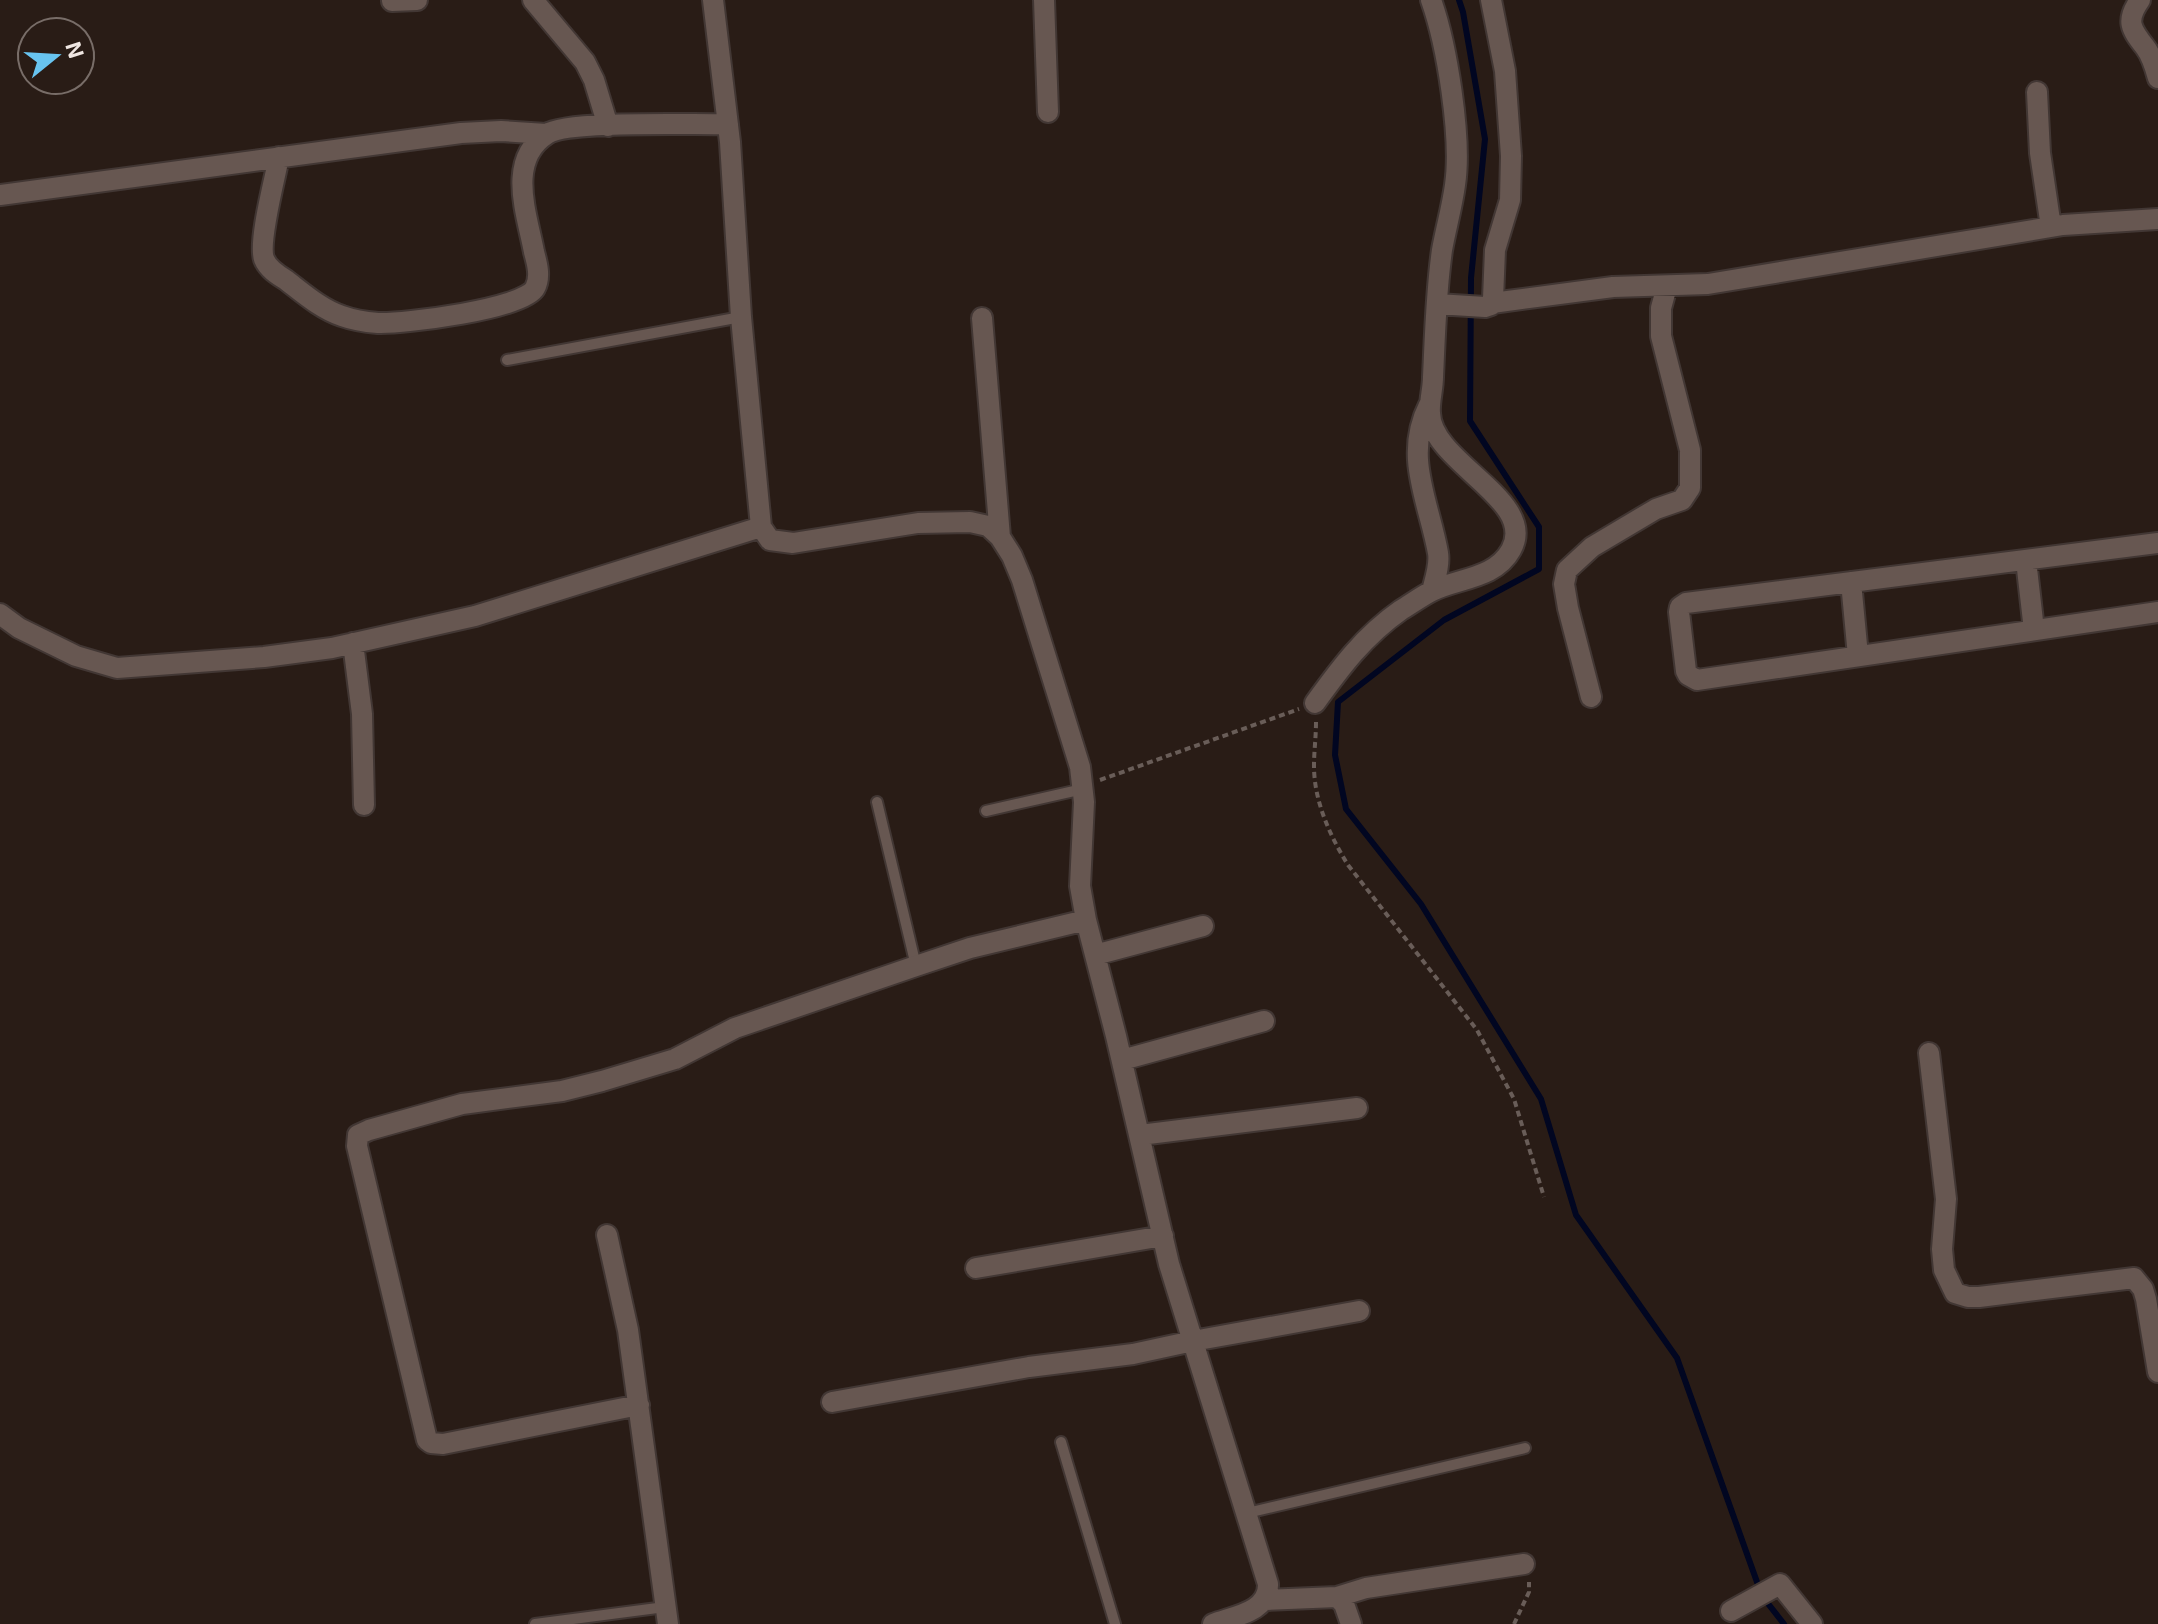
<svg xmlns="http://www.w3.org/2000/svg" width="2158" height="1624" font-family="'Exo 2',sans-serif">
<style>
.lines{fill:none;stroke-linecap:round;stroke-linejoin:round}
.stream{stroke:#010621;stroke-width:6}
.service-casing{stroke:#423734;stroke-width:14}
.minor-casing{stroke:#423734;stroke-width:24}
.path{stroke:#695d58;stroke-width:4;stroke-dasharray:6 4;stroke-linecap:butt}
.service{stroke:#675751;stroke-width:10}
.minor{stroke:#675751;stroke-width:20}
</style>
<rect width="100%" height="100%" fill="#291c16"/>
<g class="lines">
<path class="stream" d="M1459 0 1463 12 1485 139 1471 278 1470 421 1539 527V569L1444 620 1338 702 1335 755 1346 809 1421 904 1541 1099 1576 1215 1677 1358 1762 1596 1784 1624"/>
<defs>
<path id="service" d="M507 360 741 317
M877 802 916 966
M986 811 1083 789
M1061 1442 1115 1624
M1247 1513 1525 1448
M535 1624 665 1607"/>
<path id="minor" d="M533 0 585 62 594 80 608 126
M713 0 730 142 741 317 761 527 770 540 793 543 918 523 970 522 988 526 1000 537 1012 556 1022 580 1080 767 1084 802 1080 886 1086 920 1116 1036 1169 1264 1268 1584C1269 1612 1234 1616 1213 1624
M1044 0 1048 112
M2140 0C2125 21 2131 29 2145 47 2152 56 2155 67 2158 78
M392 1 417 0
M2037 92 2040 153 2051 227
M279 157C275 178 258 242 264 259 268 269 278 275 286 280 303 293 321 309 342 316 353 320 366 322 378 323 403 324 525 309 535 288 541 277 537 263 534 252 527 214 506 160 547 134 568 120 696 125 728 124
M0 195 461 133 501 131 546 134
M1492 303 1613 287 1708 284 2063 225 2158 219
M1437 304 1485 307 1491 305 1493 299 1495 250 1510 200 1511 156 1505 71 1491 0
M982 318 1000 537
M1429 405C1403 456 1429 502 1438 553 1440 565 1435 579 1432 591
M2158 543 1686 603 1680 607 1679 612 1686 671 1688 675 1697 680 2158 612
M2026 560 2034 630
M1851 582 1858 656
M0 614 19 628 76 656 117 668 264 657 332 648 475 616 761 527
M353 643 362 714 364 805
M1591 697 1568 608 1564 584 1567 570 1592 547 1656 509 1682 500 1690 488V450L1661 336V308L1667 286
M1315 703C1341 667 1364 636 1401 610 1411 604 1422 596 1432 591 1458 578 1495 579 1511 550 1539 500 1431 463 1430 413 1429 402 1433 389 1433 377 1435 335 1436 292 1442 250 1446 228 1452 207 1455 185 1462 138 1447 45 1431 0
M1095 955 1203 926
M1929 1053 1946 1199 1942 1249 1944 1270 1955 1293 1968 1297H1979L2134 1278 2143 1289 2146 1299 2158 1372
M1122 1060 1264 1021
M1140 1135 1357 1108
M607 1235 628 1330 668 1624
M976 1268 1163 1236
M832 1402 1029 1367 1133 1354 1193 1341 1359 1311
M639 1405 443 1444 431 1443 427 1440 357 1146 358 1135 369 1130 462 1104 562 1091 602 1081 675 1059 735 1028 916 966 970 948 1086 920
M1337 1597 1366 1588 1524 1564
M1266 1600 1337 1597 1344 1604 1351 1624
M1731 1611 1780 1584 1812 1624"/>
</defs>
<use href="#service" class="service-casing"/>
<use href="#minor" class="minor-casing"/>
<path class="path" d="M1316 722C1316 737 1314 751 1314 766 1314 801 1330 836 1348 865L1477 1030 1514 1099 1544 1197
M1100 780 1299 709
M1514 1624 1529 1592V1582"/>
<use href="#service" class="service"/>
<use href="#minor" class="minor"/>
</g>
<g transform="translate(56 56) rotate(72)"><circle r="38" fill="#291c16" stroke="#786d68" stroke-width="2"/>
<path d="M0-6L14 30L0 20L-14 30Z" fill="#68c4f0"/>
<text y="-12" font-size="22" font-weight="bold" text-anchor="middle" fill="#efe6e2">N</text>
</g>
</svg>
